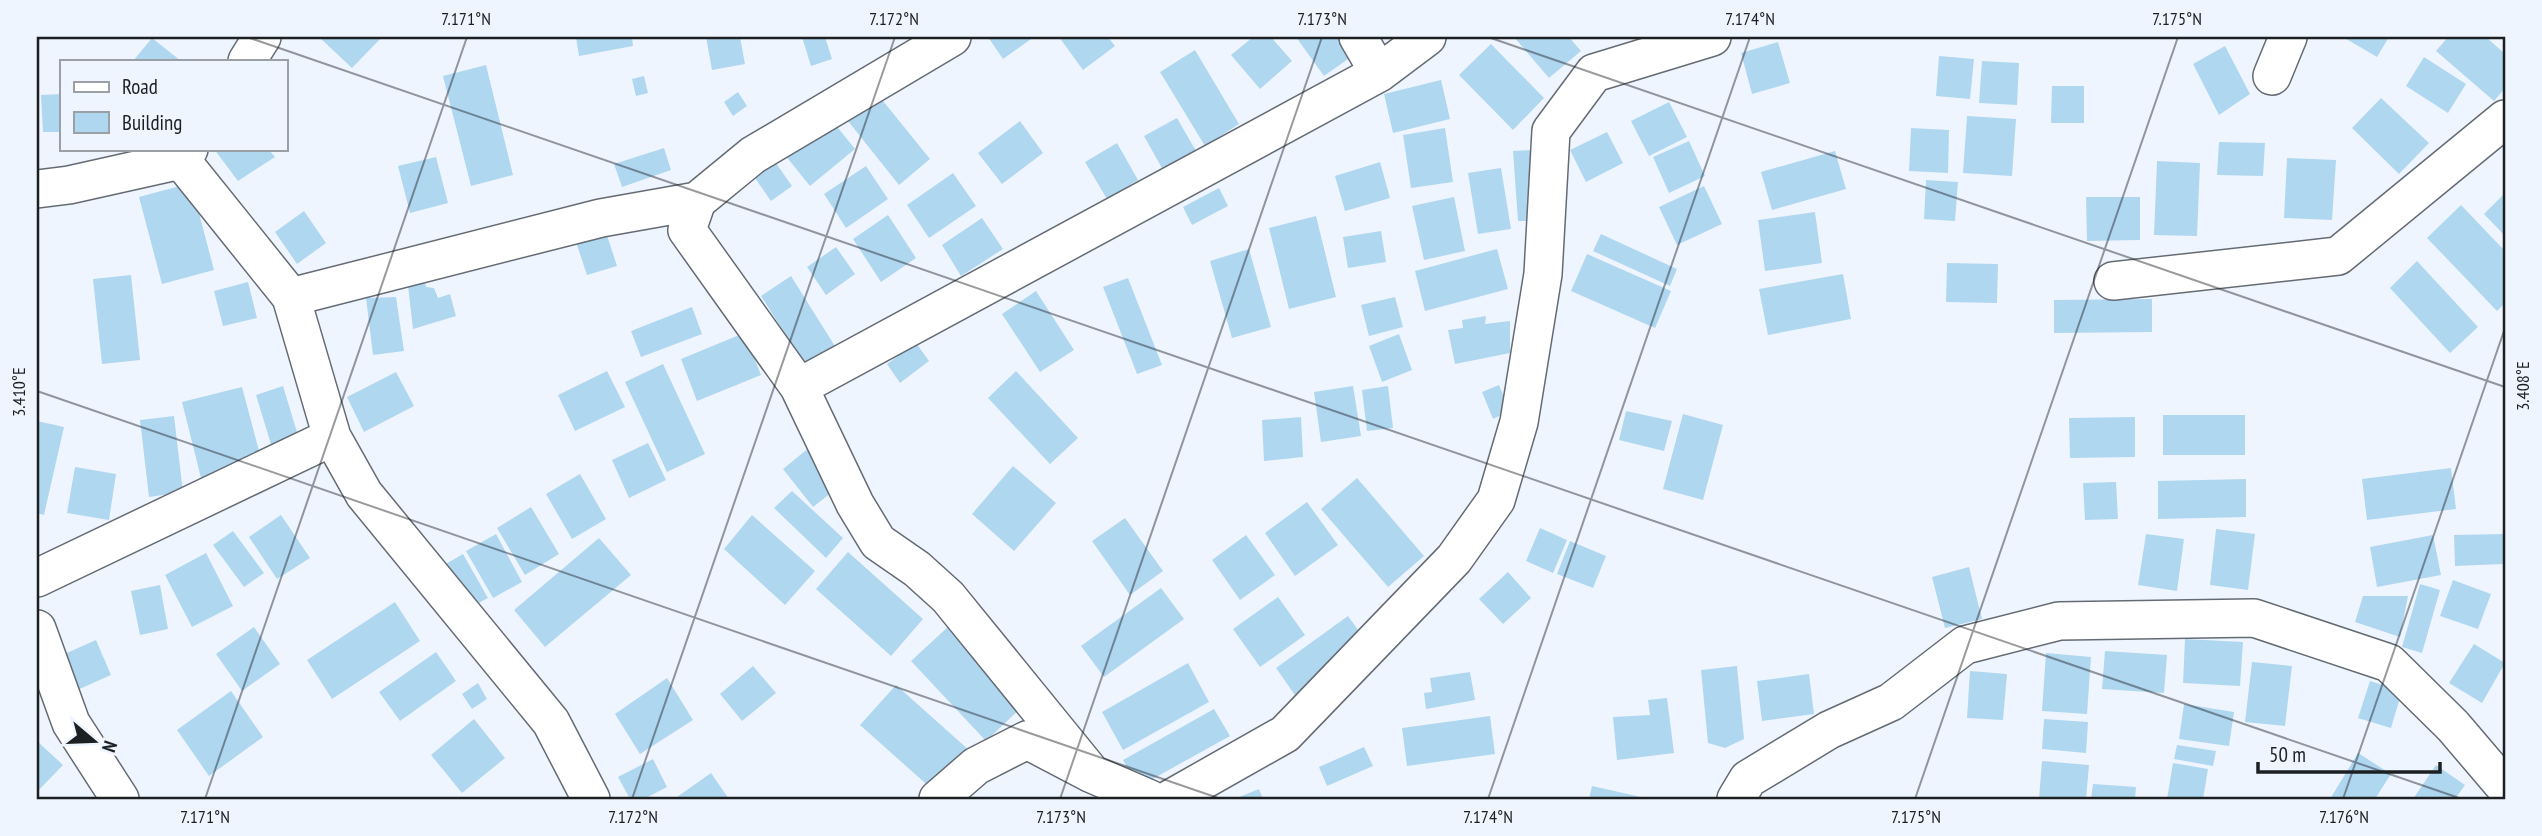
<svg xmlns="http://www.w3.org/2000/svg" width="2542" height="836" font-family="'PT Sans Narrow',sans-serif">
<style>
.building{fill:#b0d7f0}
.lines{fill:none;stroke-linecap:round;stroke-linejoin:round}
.minor-casing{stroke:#656b73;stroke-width:40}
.minor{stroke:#fff;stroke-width:37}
.ticks{fill:none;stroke:#1d2023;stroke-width:2;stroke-opacity:0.45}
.neatline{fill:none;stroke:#1d2023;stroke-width:2.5}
.ticks-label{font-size:18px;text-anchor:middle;fill:#1d2023}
</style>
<rect width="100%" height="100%" fill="#eff5ff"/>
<path class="building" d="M319 37H382L352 68Z
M576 37H632L633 46 579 56Z
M706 37H740L745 64 712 70Z
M802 37H825L832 59 811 66Z
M988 37H1034L1003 59Z
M1059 37H1108L1115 46 1083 70Z
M1253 37H1271L1292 61 1260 89 1231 55Z
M1296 37H1344L1355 54 1324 76Z
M1514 37H1569L1581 51 1549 78Z
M2343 37H2389L2377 57Z
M2448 37H2486L2505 54V88L2494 101 2436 51Z
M152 38 181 61H133Z
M1778 42 1790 83 1752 94 1741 53Z
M1491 44 1544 98 1513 130 1459 75Z
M2225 46 2250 94 2219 115 2193 64Z
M1195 50 1239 124 1205 146 1160 72Z
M1939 56 1974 59 1970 99 1936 96Z
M2424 57 2466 84 2448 113 2406 86Z
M1982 61 2019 63 2017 105 1979 103Z
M486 65 513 175 471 186 443 76Z
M644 76 648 93 636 96 632 79Z
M1441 80 1450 119 1393 133 1384 94Z
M2052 86H2084V123H2051Z
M875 91 930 159 899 185 844 116Z
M738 92 747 106 733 116 724 102Z
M61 94V132H43L41 95Z
M2381 98 2429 143 2399 174 2352 128Z
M1669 102 1687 137 1649 156 1631 121Z
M1967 116 2016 119 2012 176 1963 173Z
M830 118 855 149 810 186 785 155Z
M1177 118 1196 151 1163 170 1144 136Z
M1020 121 1043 153 1002 184 978 153Z
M1445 128 1453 182 1411 188 1403 135Z
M1911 128 1949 130 1948 173 1909 171Z
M1607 132 1623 163 1586 182 1570 150Z
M1689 141 1705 176 1669 193 1653 157Z
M2219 142 2265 143 2263 176 2217 175Z
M1117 143 1138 180 1107 199 1085 162Z
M664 148 671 170 622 187 614 164Z
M214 149H268L275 157 238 181Z
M1533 150 1535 221H1518L1513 151Z
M1835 151 1846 189 1772 210 1761 172Z
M771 156 792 186 771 201 750 171Z
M436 157 448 203 410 213 398 166Z
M2287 158 2336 160 2332 220 2284 218Z
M2157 161 2200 163 2197 236 2154 235Z
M1380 162 1390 198 1345 211 1335 176Z
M866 166 888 199 846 228 824 194Z
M1501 168 1511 229 1478 234 1468 173Z
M953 173 976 206 929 238 907 205Z
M1926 180 1958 182 1955 221 1924 219Z
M191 183 214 270 162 284 139 197Z
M1704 186 1722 224 1677 245 1659 207Z
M1219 188 1228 206 1192 225 1183 207Z
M2505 193V236L2484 214Z
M1454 197 1465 251 1424 260 1412 206Z
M2086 197H2140V240L2087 241Z
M2461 205 2505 251V303L2497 311 2427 238Z
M304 211 326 243 297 264 275 232Z
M1815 212 1822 263 1765 271 1758 220Z
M888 215 916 258 881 282 853 239Z
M1316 216 1336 297 1289 309 1269 228Z
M982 218 1003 249 961 276 942 245Z
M604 226 617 266 587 275 574 236Z
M1381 231 1386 262 1348 268 1343 237Z
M1601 234 1677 269 1670 286 1593 251Z
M836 247 855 274 826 295 807 267Z
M1249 249 1271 327 1232 338 1210 261Z
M1497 249 1508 289 1425 311 1415 271Z
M1587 254 1671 291 1655 328 1571 291Z
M2417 261 2478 327 2450 353 2390 288Z
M1947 263 1998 264 1997 303 1946 302Z
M423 273 426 287 434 288 438 298 450 294 456 316 413 329 407 277Z
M1843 274 1851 319 1768 335 1759 289Z
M131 275 140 360 102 364 93 279Z
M791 276 838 351 808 370 761 296Z
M1128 278 1162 365 1137 374 1103 287Z
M248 282 257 318 223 326 214 291Z
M1036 291 1074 350 1040 372 1002 314Z
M396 297 404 351 373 355 366 298Z
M1395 297 1403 327 1369 336 1361 305Z
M2152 299V332L2054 333V300Z
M692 307 702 334 641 357 631 331Z
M1486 316 1485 324 1510 321V353L1455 364 1448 330 1463 328 1462 320Z
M744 333 761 375 697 401 681 359Z
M1399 334 1412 370 1382 382 1369 346Z
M916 343 929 361 900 383 887 364Z
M663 364 705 454 667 472 625 382Z
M607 371 625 407 575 431 558 395Z
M1016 371 1078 438 1050 464 988 398Z
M396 372 414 406 364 432 347 397Z
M1499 385 1510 411 1493 419 1482 392Z
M283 386 300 442 273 451 256 395Z
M1353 386 1361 436 1321 442 1314 392Z
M1388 386 1393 428 1367 431 1362 390Z
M242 387 262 462 201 478 182 402Z
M1626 411 1672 421 1664 451 1619 440Z
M1683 414 1723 425 1703 500 1663 489Z
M2163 415H2245V455H2163Z
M174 416 183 492 149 497 140 420Z
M1301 417 1303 457 1264 461 1262 420Z
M2135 417V457L2070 458 2069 418Z
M37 421 64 427 44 515 37 513Z
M648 443 666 480 629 498 612 460Z
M810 447 840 486 813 507 783 469Z
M1013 466 1056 503 1014 551 972 514Z
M75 467 116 474 109 520 67 513Z
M2451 468 2456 509 2367 520 2362 479Z
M580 474 606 519 572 539 546 494Z
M1357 478 1424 556 1388 587 1321 509Z
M2246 479V517L2158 519V481Z
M2116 482 2118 519 2085 520 2083 483Z
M792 491 843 538 826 558 774 508Z
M1307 502 1338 545 1295 576 1265 533Z
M531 507 559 554 525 575 497 528Z
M281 515 310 558 277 579 249 537Z
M752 515 815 571 785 605 724 549Z
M1125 518 1163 571 1130 595 1092 541Z
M1540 528 1567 540 1553 573 1526 561Z
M2216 529 2255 534 2248 590 2210 585Z
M233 531 264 573 244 587 213 545Z
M496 534 522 582 493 598 466 551Z
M2146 534 2184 539 2177 591 2138 585Z
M2504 534V564L2455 566 2454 535Z
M1246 535 1275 575 1240 600 1212 560Z
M2433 535 2441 575 2377 587 2370 547Z
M599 538 631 575 545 647 514 610Z
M1570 541 1606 556 1593 588 1557 574Z
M848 552 923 619 891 656 816 589Z
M206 553 233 606 192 627 165 575Z
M463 554 488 598 469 608 444 565Z
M1969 567 1982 619 1945 628 1932 577Z
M1508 572 1531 598 1503 624 1479 599Z
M2453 580 2491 594 2478 629 2440 616Z
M2420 584 2440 590 2422 653 2402 647Z
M160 585 168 629 140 635 131 591Z
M1161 588 1184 619 1104 677 1081 646Z
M2363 596H2408L2400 637 2355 622Z
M1278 597 1305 635 1260 667 1233 629Z
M395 602 420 641 332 699 307 660Z
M1348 616 1369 645 1297 698 1276 668Z
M949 626 1023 706 986 741 911 661Z
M254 627 280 664 242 691 216 654Z
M2185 639 2243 642 2240 686 2183 683Z
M96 640 111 675 75 691 60 656Z
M2474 644 2505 663 2482 703 2449 683Z
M2105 651 2167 655 2164 693 2102 689Z
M436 652 456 681 400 721 379 692Z
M2046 653 2091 657 2087 714 2042 711Z
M2252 662 2292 666 2285 726 2245 722Z
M1188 663 1209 702 1123 750 1102 712Z
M753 666 776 693 742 721 720 694Z
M1737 666 1744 739 1725 748 1708 743 1701 670Z
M1970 671 2007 674 2003 720 1967 718Z
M1470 672 1475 700 1426 709 1424 693 1432 692 1430 678Z
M1809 674 1814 714 1762 721 1757 681Z
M667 678 693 720 640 754 615 714Z
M2370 681 2402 691 2391 728 2358 718Z
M478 683 487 699 472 709 462 694Z
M896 685 970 751 934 791 860 725Z
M231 691 263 737 209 776 177 730Z
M1667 698 1674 753 1617 760 1613 717 1650 715 1648 700Z
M2184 704 2234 712 2229 746 2179 739Z
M1214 709 1230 736 1138 787 1123 760Z
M1490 716 1495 754 1407 766 1402 728Z
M474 719 505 758 462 793 431 755Z
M2044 719 2088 722 2086 753 2042 749Z
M37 741 63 765 37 792Z
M2177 745 2216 751 2213 766 2174 759Z
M1364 747 1373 766 1327 786 1319 767Z
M2358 753 2391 774 2375 799H2330Z
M653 759 667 787 644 799H630L618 777Z
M2042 761 2089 765 2086 799H2039Z
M2173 763 2208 769 2203 799H2167Z
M2436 765 2465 785 2455 799H2413Z
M711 773 729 799H678L677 797Z
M2093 784 2136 787 2135 799H2091Z
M1592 786 1641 797V799H1589Z
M1259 789 1263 799H1234Z"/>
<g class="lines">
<defs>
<path id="minor" d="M1358 37 1379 73
M247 61 262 37
M2272 76 2288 37
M181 160 291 297 332 437 364 494 551 722 591 799
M37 189 69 185 181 160 189 149
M697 201 687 230 799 387 855 504 878 542 917 569 948 597 1092 774
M2113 281 2338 256 2505 119
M291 297 601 218 697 201 753 155 952 37
M799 387 1379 73 1427 37
M37 578 332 437
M37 629 71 723 120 799
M938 799 976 766 1027 740 1092 774 1150 799
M1170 799 1285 734 1454 559 1496 500 1519 422 1543 274 1551 131 1594 73 1712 37
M1736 799 1748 779 1829 730 1891 702 1965 645 2059 621 2254 618 2389 663 2453 726 2505 787"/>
</defs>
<use href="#minor" class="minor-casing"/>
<use href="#minor" class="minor"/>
</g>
<path class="ticks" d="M247 37 2462 799M1488 37 2505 387M37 44 39 37M37 391 1221 799M205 799 467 37M632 799 895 37M1060 799 1322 37M1488 799 1750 37M1915 799 2178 37M2343 799 2505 328"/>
<rect width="2542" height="836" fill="none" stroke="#eff5ff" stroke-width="77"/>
<rect x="60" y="60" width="228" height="91" fill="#eff5ff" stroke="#9ba0a7" stroke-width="2"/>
<rect x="74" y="82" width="35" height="10" fill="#ffffff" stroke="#9ba0a7" stroke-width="2"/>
<text x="122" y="94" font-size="21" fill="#1d2023">Road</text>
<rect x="74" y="112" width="35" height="21" fill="#b0d7f0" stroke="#9ba0a7" stroke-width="2"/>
<text x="122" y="130" font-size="21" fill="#1d2023">Building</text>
<g transform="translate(94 741) rotate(109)" stroke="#eff5ff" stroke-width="5" paint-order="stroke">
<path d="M0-5L12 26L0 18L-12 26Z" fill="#1d2023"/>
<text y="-10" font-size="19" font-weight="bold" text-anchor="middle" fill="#1d2023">N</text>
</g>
<path d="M2258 762v10h182v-10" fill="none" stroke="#1d2023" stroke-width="3.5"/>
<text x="2269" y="762" font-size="21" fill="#1d2023" stroke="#eff5ff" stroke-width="5" paint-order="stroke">50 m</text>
<rect x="38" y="38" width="2466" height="760" class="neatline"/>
<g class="ticks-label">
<text x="466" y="25">7.171°N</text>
<text x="894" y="25">7.172°N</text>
<text x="1322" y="25">7.173°N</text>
<text x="1750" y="25">7.174°N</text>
<text x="2177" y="25">7.175°N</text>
<text transform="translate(2523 386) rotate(-90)" y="6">3.408°E</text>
<text transform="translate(19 392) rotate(-90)" y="6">3.410°E</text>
<text x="205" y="823">7.171°N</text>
<text x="633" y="823">7.172°N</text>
<text x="1061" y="823">7.173°N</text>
<text x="1488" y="823">7.174°N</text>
<text x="1916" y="823">7.175°N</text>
<text x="2344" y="823">7.176°N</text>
</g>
</svg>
